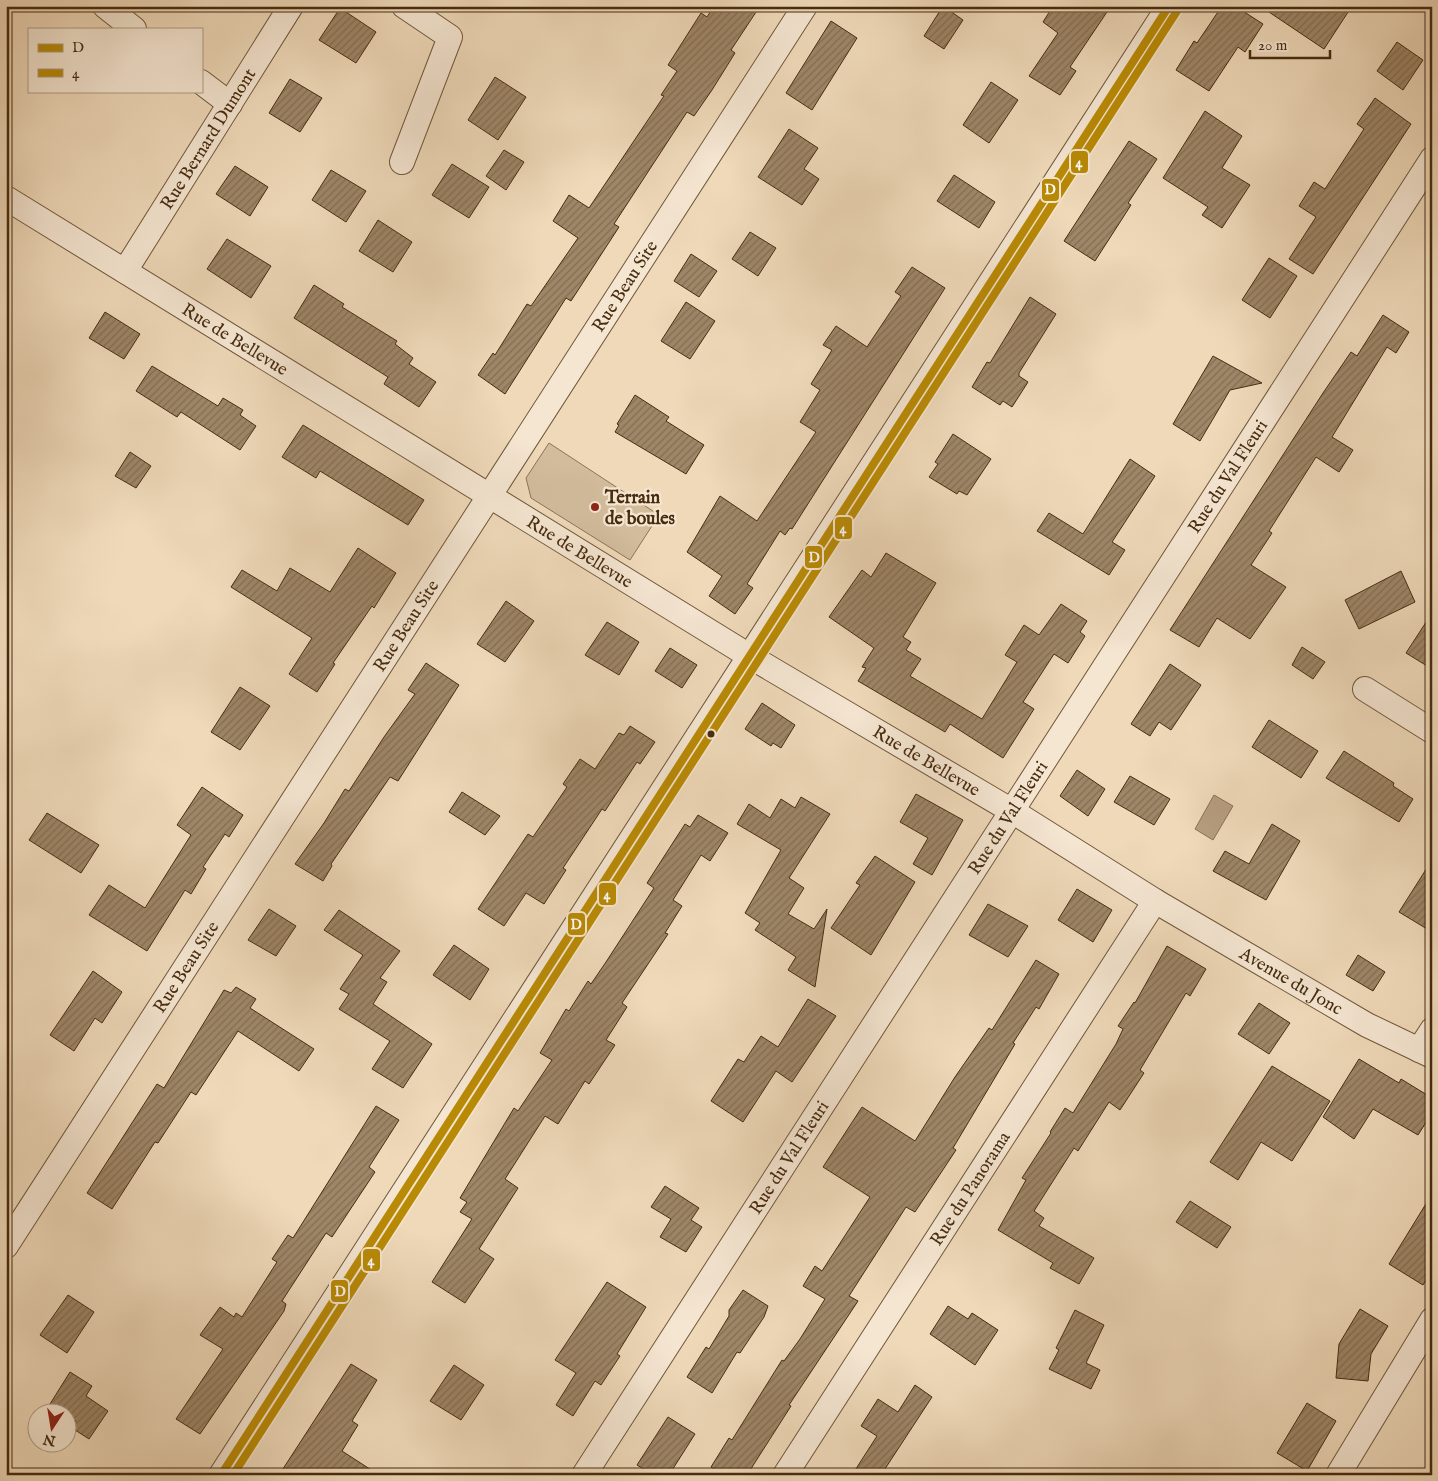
<svg xmlns="http://www.w3.org/2000/svg" width="1438" height="1481" font-family="'IM FELL English',serif">
<style>
.pitch{fill:#d2bc9c;stroke:#8c7456}
.water{fill:#b69e80;stroke:#8a7053}
.building{fill:url(#building-hatch);stroke:#472c10}
.lines{fill:none;stroke-linecap:round;stroke-linejoin:round}
.minor-casing{stroke:#71573a;stroke-width:26}
.minor{stroke:#f5e6d2;stroke-width:24}
.bus-1-casing{stroke:#f5e6d2;stroke-width:11}
.bus-2-casing{stroke:#f5e6d2;stroke-width:11}
.bus-1{stroke:#b98a05;stroke-width:8}
.bus-2{stroke:#b98a05;stroke-width:8}
.poi-dot{fill:#8f2418;stroke:#f5e6d2;stroke-width:2}
.bus-dot{fill:#472c10;stroke:#f5e6d2;stroke-width:2}
.labels{text-anchor:middle;stroke-width:4.5;stroke-linejoin:round;paint-order:stroke}
.street-label{font-size:18px;fill:#472c10;stroke:#f5e6d2}
.poi-label{font-size:18px;font-weight:bold;fill:#472c10;stroke:#f5e6d2;text-anchor:start}
.line-badge{stroke:#f5e6d2;stroke-width:2}
.badge-label{font-size:14px;text-anchor:middle;font-weight:bold;fill:#fff}
</style>
<defs>
<pattern id="building-hatch" width="6" height="6" patternUnits="userSpaceOnUse" patternTransform="scale(1.25)"><rect width="6" height="6" fill="#9e8668"/><path d="M-1 1l2-2M0 6l6-6M5 7l2-2" fill="none" stroke="#836e54"/></pattern>
</defs>
<rect width="100%" height="100%" fill="#efd9b9"/>
<filter id="stains"><feTurbulence type="fractalNoise" baseFrequency=".004" numOctaves="4"/><feColorMatrix values="0 0 0 0 .2 0 0 0 0 .09 0 0 0 0 .02 0 0 0 .5 -.17"/></filter>
<radialGradient id="worn" r=".72"><stop offset=".6" stop-color="#630" stop-opacity="0"/><stop offset="1" stop-color="#630" stop-opacity=".3"/></radialGradient>
<path class="pitch" d="M549 443 659 515 630 560 531 498 526 478Z"/>
<path class="water" d="M1214 795 1233 806 1213 840 1195 829Z"/>
<path class="building" d="M714 6H760L731 50 735 53 712 90 694 116 687 112 614 224 619 227 571 301 566 298 505 394 478 375 493 353 495 355 527 304 531 306 578 238 553 221 569 195 589 208 664 96 661 95 677 71 668 65 701 13 707 17Z
M943 6 963 20 944 49 924 36Z
M1053 6H1111L1070 67 1076 71 1060 95 1029 76 1058 33 1043 22Z
M1222 6H1235L1263 24 1245 52 1238 47 1209 91 1176 70 1194 41 1197 43Z
M1260 6H1352L1324 49Z
M340 8 376 32 356 63 319 40Z
M831 21 857 38 812 110 786 93Z
M1397 42 1423 60 1403 90 1377 71Z
M495 77 526 97 498 140 468 120Z
M290 79 322 98 300 132 269 113Z
M991 82 1018 100 989 143 963 125Z
M1375 98 1411 124 1313 274 1289 259 1316 217 1299 206 1314 182 1325 189 1364 129 1357 124Z
M1205 111 1242 136 1222 168 1250 185 1222 228 1202 215 1208 207 1163 178Z
M789 129 818 148 804 169 819 179 802 205 758 177Z
M1129 141 1157 159 1128 203 1131 205 1095 261 1064 241Z
M504 150 524 162 506 190 486 176Z
M452 164 489 187 469 218 432 195Z
M235 166 268 187 250 216 216 194Z
M331 170 366 191 346 222 312 200Z
M954 175 995 202 979 228 937 201Z
M378 220 412 242 393 272 359 251Z
M750 232 776 248 758 276 732 259Z
M227 239 271 266 251 298 207 269Z
M691 254 717 271 699 297 674 281Z
M1269 258 1297 276 1270 318 1242 300Z
M912 267 945 288 792 529 790 528 785 535 780 531 747 584 753 588 735 614 709 596 722 576 687 552 720 496 757 521 816 432 800 422 820 390 811 384 832 350 823 345 836 326 867 347 901 296 895 292Z
M314 285 344 304 342 307 397 341 395 344 413 358 409 364 436 382 419 407 384 384 388 377 294 318Z
M1030 297 1056 314 1019 373V376L1028 382 1012 407 1003 401 1000 405 972 387 987 362 990 363Z
M686 302 715 321 690 359 661 341Z
M105 312 140 334 124 359 89 338Z
M1383 315 1409 332 1396 353 1387 347 1332 437 1353 450 1339 472 1316 457 1269 531 1272 533 1251 565 1286 587 1250 639 1217 618 1199 647 1170 630 1323 393 1351 352 1357 356Z
M1213 356 1262 383 1230 390 1200 441 1173 424Z
M152 366 218 406 223 398 243 410 240 415 256 426 240 450 181 412 177 417 136 391Z
M635 395 669 417 666 421 704 445 686 474 615 432 619 425 617 424Z
M303 425 424 500 408 525 320 471 316 478 282 457Z
M953 434 991 459 967 495 959 491 957 494 929 477 938 464 935 462Z
M130 452 151 466 136 488 115 476Z
M1130 459 1155 476 1112 542 1125 550 1109 575 1037 531 1049 513 1083 534Z
M358 548 396 573 374 608 372 606 333 663 335 664 317 692 289 674 312 638 231 587 242 570 277 591 290 568 330 592Z
M886 553 936 583 903 637 911 642 906 650 921 659 910 676 982 719 1017 662 1005 655 1024 625 1039 635 1061 604 1087 621 1080 632 1085 636 1068 663 1054 654 1023 702 1034 709 1003 758 950 724 945 732 858 681 866 668 862 667 874 648 829 617 862 570 871 577Z
M1401 571 1415 602 1359 629 1345 600Z
M506 601 534 621 505 662 477 644Z
M1432 613V669L1406 653Z
M607 622 639 642 619 675 585 655Z
M1302 647 1325 662 1313 679 1292 665Z
M670 648 697 665 682 688 655 671Z
M426 663 459 685 398 781 390 777 331 864 332 866 323 881 295 864 324 823 345 789 349 791 384 737 415 694 408 690Z
M1170 664 1201 685 1171 730 1159 722 1150 736 1131 724Z
M240 687 270 706 240 750 211 732Z
M762 703 795 725 781 748 773 743 771 746 745 729Z
M1269 720 1318 751 1301 778 1252 747Z
M630 726 655 742 640 764 637 762 605 811 602 809 563 868 566 870 544 904 526 893 504 926 478 909 528 834 533 837 567 787 563 784 580 759 595 769 619 733 624 735Z
M1344 751 1394 783 1393 786 1413 799 1399 822 1326 778Z
M1077 770 1105 789 1088 816 1060 796Z
M1130 776 1170 799 1154 825 1114 802Z
M202 787 243 815 229 837 225 834 203 867 206 869 191 894 185 890 147 951 89 915 109 885 145 908 191 835 177 825Z
M462 792 500 816 485 835 449 812Z
M916 794 963 820 932 875 913 864 928 838 900 822Z
M801 797 830 814 789 878 804 888 788 914 814 929 827 909 815 987 788 970 796 957 755 930 760 923 745 913 781 850 737 824 749 804 770 818 781 799 795 808Z
M47 813 99 845 81 873 29 840Z
M698 815 728 833 710 861 701 855 673 900 682 906 665 933 668 934 622 1003 627 1007 606 1040 615 1045 589 1084 585 1081 558 1124 545 1116 505 1179 518 1188 479 1249 494 1259 465 1303 432 1282 472 1219 460 1212 467 1202 460 1198 514 1108 518 1111 552 1060 540 1053 566 1009 569 1011 588 981 591 984 606 962 654 888 647 883 685 824 690 827Z
M1272 824 1300 841 1266 900 1213 871 1225 851 1249 864Z
M875 856 915 882 871 955 831 928 860 885 856 883Z
M1432 860V932L1399 912Z
M1077 889 1112 910 1093 942 1058 920Z
M988 904 1028 926 1008 957 969 935Z
M269 909 296 926 276 956 248 940Z
M339 910 400 951 380 978 387 982 373 1004 432 1044 403 1088 372 1069 390 1041 339 1009 349 994 340 989 363 955 324 930Z
M454 945 489 969 470 1000 433 975Z
M1167 946 1206 969 1190 996 1186 993 1140 1070 1144 1073 1120 1110 1109 1102 1078 1151 1074 1148 1034 1211 1044 1218 1039 1226 1094 1258 1079 1284 1050 1268 1053 1263 998 1230 1026 1180 1022 1178 1051 1133 1050 1132 1065 1108 1073 1113 1116 1044 1123 1029 1118 1026 1134 1002 1135 1003Z
M1358 955 1385 972 1373 991 1346 975Z
M1036 960 1059 974 1039 1009 1036 1007 1013 1043 1015 1044 953 1148 956 1150 915 1212 906 1207 849 1296 858 1301 789 1405 791 1406 747 1475H722L711 1467 729 1438 732 1440 782 1360 784 1361 800 1339 825 1299 803 1286 815 1266 822 1271 870 1197 823 1167 862 1107 915 1141 955 1077 989 1028 992 1030Z
M93 971 122 992 102 1023 95 1018 74 1051 50 1035Z
M236 987 256 999 250 1008 314 1049 299 1071 238 1031 196 1095 191 1092 158 1143 155 1142 112 1209 87 1193 157 1084 164 1088 224 990 231 993Z
M808 999 836 1016 792 1082 776 1071 743 1122 711 1101 738 1059 744 1062 761 1036 778 1047Z
M1259 1003 1290 1023 1269 1054 1238 1034Z
M1359 1059 1399 1083 1401 1079 1432 1098V1113L1418 1135 1373 1109 1354 1139 1323 1117Z
M1272 1066 1330 1101 1292 1161 1261 1142 1238 1180 1210 1162Z
M376 1106 399 1120 369 1167 375 1172 332 1237 326 1233 282 1301 286 1304 284 1311 200 1434 176 1419 223 1349 200 1335 220 1307 234 1317 236 1313 242 1317 277 1262 272 1259 288 1235 293 1238Z
M665 1186 699 1208 691 1220 702 1227 686 1252 660 1237 671 1219 651 1207Z
M1432 1194V1271L1423 1285 1389 1264Z
M1190 1201 1231 1227 1217 1248 1176 1222Z
M607 1282 646 1307 617 1354 620 1356 601 1385 595 1381 573 1416 556 1405 576 1373 555 1360Z
M743 1290 768 1306 764 1317 740 1353 737 1352 712 1393 687 1377 706 1347 709 1349 729 1316V1310Z
M68 1295 94 1312 67 1353 40 1335Z
M948 1306 968 1319 972 1313 998 1330 975 1365 930 1334Z
M1360 1309 1388 1326 1371 1354 1368 1381 1336 1378 1339 1344Z
M1075 1310 1104 1325 1086 1363 1100 1370 1091 1389 1049 1369 1059 1350 1056 1348Z
M351 1364 377 1380 352 1421 358 1425 342 1451 379 1475H279Z
M454 1365 484 1385 461 1420 430 1401Z
M70 1372 92 1386 86 1396 108 1411 89 1439 72 1428 76 1421 68 1416V1414L50 1404Z
M915 1385 932 1397 881 1475H852L877 1436 861 1426 878 1399 898 1412Z
M1307 1403 1336 1421 1307 1471 1277 1453Z
M668 1417 695 1434 669 1475H653L637 1465Z"/>
<g class="lines">
<defs>
<g id="minor">
<path d="M105 6 134 29"/>
<path d="M201 82 230 104"/>
<path d="M402 162 450 37 404 6"/>
<path id="s1" d="M6 198 751 657 1012 811 1155 901 1367 1025 1432 1056"/>
<path id="s2" d="M125 271 291 6"/>
<path d="M1365 689 1432 731"/>
<path d="M1419 1050 1432 1030"/>
<path id="s3" d="M6 1246 805 6"/>
<path d="M221 1475 1169 6"/>
<path id="s4" d="M584 1475 1432 159"/>
<path id="s5" d="M785 1475 1155 901"/>
<path d="M1338 1475 1432 1320"/>
</g>
</defs>
<use href="#minor" class="minor-casing"/>
<use href="#minor" class="minor"/>
<defs>
<path id="bus-1" d="M221 1475 1169 6"/>
<path id="bus-2" d="M233 1475 1177 11"/>
</defs>
<use href="#bus-1" class="bus-1-casing"/>
<use href="#bus-2" class="bus-2-casing"/>
<use href="#bus-1" class="bus-1"/>
<use href="#bus-2" class="bus-2"/>
</g>
<circle class="poi-dot" cx="595" cy="507" r="5"/>
<circle class="bus-dot" cx="711" cy="734" r="4.5"/>
<g class="labels">
<g class="street-label">
<text dy="6" stroke="none"><textPath href="#s2" startOffset="156">Rue Bernard Dumont</textPath></text>
<text dy="6" stroke="none"><textPath href="#s3" startOffset="1142">Rue Beau Site</textPath></text>
<text dy="6" stroke="none"><textPath href="#s1" startOffset="269">Rue de Bellevue</textPath></text>
<text dy="6" stroke="none"><textPath href="#s4" startOffset="1188">Rue du Val Fleuri</textPath></text>
<text dy="6" stroke="none"><textPath href="#s1" startOffset="674">Rue de Bellevue</textPath></text>
<text dy="6" stroke="none"><textPath href="#s3" startOffset="738">Rue Beau Site</textPath></text>
<text dy="6" stroke="none"><textPath href="#s1" startOffset="1079">Rue de Bellevue</textPath></text>
<text dy="6" stroke="none"><textPath href="#s4" startOffset="782">Rue du Val Fleuri</textPath></text>
<text dy="6" stroke="none"><textPath href="#s3" startOffset="332">Rue Beau Site</textPath></text>
<text dy="6" stroke="none"><textPath href="#s1" startOffset="1505">Avenue du Jonc</textPath></text>
<text dy="6" stroke="none"><textPath href="#s4" startOffset="378">Rue du Val Fleuri</textPath></text>
<text dy="6" stroke="none"><textPath href="#s5" startOffset="341">Rue du Panorama</textPath></text>
</g>
<g class="poi-label">
<text x="605" y="503">Terrain<tspan x="605" dy="21">de boules</tspan></text>
</g>
</g>
<g class="line-badge">
<rect x="1070" y="150" width="19" height="24" rx="5" fill="#b98a05"/>
<rect x="1041" y="178" width="19" height="24" rx="5" fill="#b98a05"/>
<rect x="834" y="516" width="19" height="24" rx="5" fill="#b98a05"/>
<rect x="804" y="545" width="19" height="24" rx="5" fill="#b98a05"/>
<rect x="598" y="882" width="19" height="24" rx="5" fill="#b98a05"/>
<rect x="567" y="912" width="19" height="24" rx="5" fill="#b98a05"/>
<rect x="362" y="1248" width="19" height="24" rx="5" fill="#b98a05"/>
<rect x="330" y="1279" width="19" height="24" rx="5" fill="#b98a05"/>
</g>
<g class="badge-label">
<text x="1079" y="167">4</text>
<text x="1050" y="194">D</text>
<text x="843" y="533">4</text>
<text x="814" y="562">D</text>
<text x="607" y="899">4</text>
<text x="576" y="929">D</text>
<text x="371" y="1265">4</text>
<text x="340" y="1296">D</text>
</g>
<rect width="1438" height="1481" fill="none" stroke="#efd9b9" stroke-width="25"/>
<rect x="8" y="8" width="1423" height="1466" fill="none" stroke="#472c10" stroke-width="2.5"/>
<rect x="12" y="12" width="1413" height="1456" fill="none" stroke="#472c10"/>
<rect x="28" y="28" width="175" height="65" fill="#f5e6d2" stroke="#af9c84"/>
<rect x="38" y="44" width="25" height="8" fill="#b98a05" stroke="#af9c84"/>
<text x="72" y="52" font-size="15" fill="#472c10">D</text>
<rect x="38" y="69" width="25" height="8" fill="#b98a05" stroke="#af9c84"/>
<text x="72" y="78" font-size="15" fill="#472c10">4</text>
<g transform="translate(52 1428) rotate(192)"><circle r="24" fill="#f5e6d2" stroke="#af9c84"/>
<path d="M0-4L9 19L0 12L-9 19Z" fill="#8f2418"/>
<text y="-8" font-size="14" font-weight="bold" text-anchor="middle" fill="#472c10">N</text>
</g>
<path d="M1250 50v8h80v-8" fill="none" stroke="#472c10" stroke-width="2.5"/>
<text x="1258" y="50" font-size="15" fill="#472c10" stroke="#f5e6d2" stroke-width="4" paint-order="stroke">20 m</text>
<rect width="100%" height="100%" filter="url(#stains)"/>
<rect width="100%" height="100%" fill="url(#worn)"/>
</svg>
